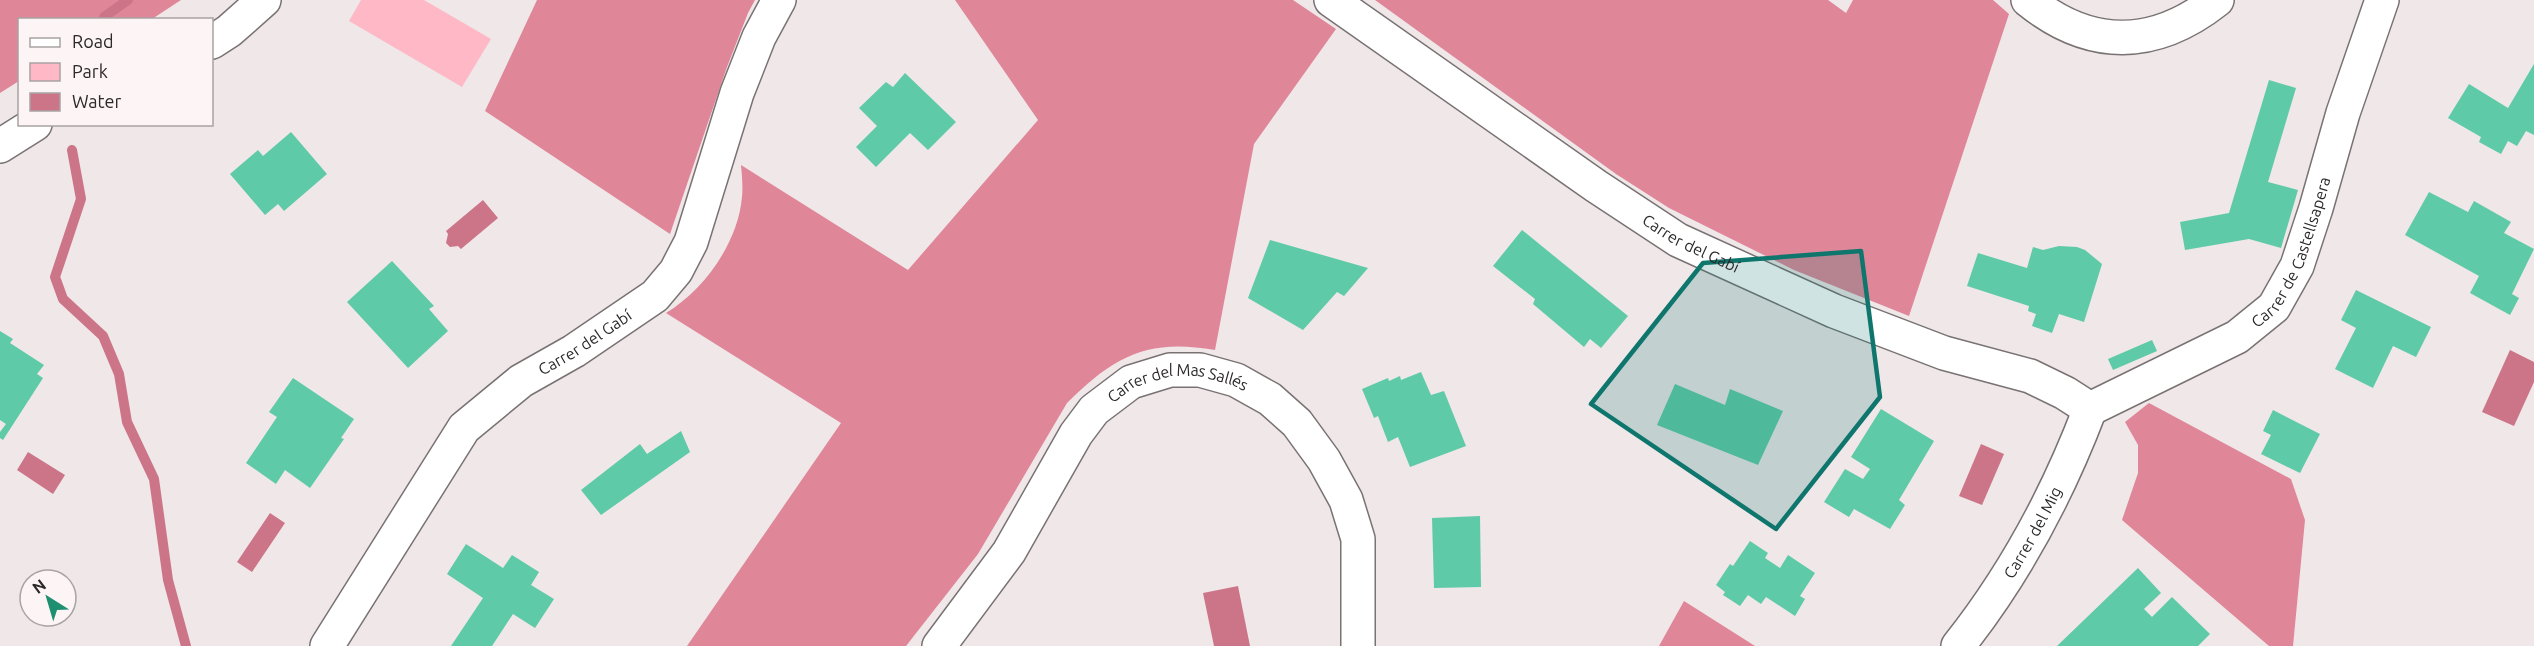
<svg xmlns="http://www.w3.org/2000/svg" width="2534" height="646" font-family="Ubuntu,sans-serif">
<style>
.green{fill:#ffb9c6}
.forest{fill:#e08699}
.water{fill:#cd7588}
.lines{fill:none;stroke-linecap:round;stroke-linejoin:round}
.stream{stroke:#cd7588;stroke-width:10}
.building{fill:#5fcaa8}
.minor-casing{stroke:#797273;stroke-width:36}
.minor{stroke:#fff;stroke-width:33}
.marked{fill:#0f766e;fill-opacity:0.2;stroke:#0f766e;stroke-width:4.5;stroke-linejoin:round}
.labels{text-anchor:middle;stroke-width:4.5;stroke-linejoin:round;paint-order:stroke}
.street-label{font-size:16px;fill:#2c2929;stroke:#fcf4f5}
</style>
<rect width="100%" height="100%" fill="#efe7e8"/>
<path class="green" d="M361 0H424L491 39 462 87 349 21Z"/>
<path class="forest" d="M0 0H181L152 19 20 20 19 81 0 93Z
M537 0H755L748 13 727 67 670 234 485 111Z
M955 0H1293L1336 29 1254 144 1215 350C1148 338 1114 356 1067 403L978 554 906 646H687L841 423 666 313C704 290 738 243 742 197 743 187 742 176 741 165L908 270 1038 120Z
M1375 0H1828L1846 13 1853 0H1993L2009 14 1909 316 1794 270 1669 208 1616 174Z
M2149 403 2291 479 2305 520 2293 646H2269L2122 520 2138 473V445L2125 422Z
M1684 601 1755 646H1659Z"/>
<path class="water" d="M483 200 498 218 461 249 458 246 450 247 446 243 448 234 446 231Z
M2510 350 2534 362V382L2514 426 2482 412Z
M1981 444 2004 454 1982 505 1959 496Z
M28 452 65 475 53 494 17 470Z
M270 513 285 523 252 572 237 562Z
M1238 586 1250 646H1214L1203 593Z"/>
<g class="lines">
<path class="stream" d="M104 20V17L128 0
M72 150 81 199 55 277 63 299 103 336 119 374 127 422 154 479 168 580 186 646"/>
</g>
<path class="building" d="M2534 64V135L2526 131 2517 146 2508 141 2501 154 2479 142 2481 137 2448 118 2469 84 2508 108Z
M905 73 956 122 928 150 910 133 876 167 856 147 877 126 859 108 886 82 893 87Z
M2269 80 2296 88 2268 182 2298 190 2281 248 2249 239 2185 250 2180 222 2229 213Z
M291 132 327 174 284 211 278 204 265 215 230 174 258 150 263 156Z
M2429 192 2468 212 2474 201 2511 222 2504 233 2534 249 2512 294 2519 298 2510 315 2470 293 2479 276 2405 235Z
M1522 230 1628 316 1601 348 1590 339 1584 347 1533 304 1535 299 1493 266Z
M1270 240 1368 268 1344 296 1337 292 1303 330 1248 298Z
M2059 246 2077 247 2085 250 2102 264 2084 322 2059 314 2052 333 2032 326 2036 314 2028 311 2029 306 1967 286 1978 253 2027 268 2033 247 2043 250Z
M392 261 434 306 429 309 448 331 408 368 347 302Z
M2356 290 2431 327 2416 357 2393 346 2373 388 2335 369 2356 328 2341 320Z
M0 331 13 339 10 343 44 365 37 374 43 378 3 440 0 438V432L6 424 0 420Z
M2152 340 2157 351 2113 370 2108 359Z
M1421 372 1431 395 1444 391 1466 446 1410 467 1398 437 1388 442 1378 416 1374 418 1362 389 1388 378 1389 381 1400 376 1401 380Z
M293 378 354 419 341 438 344 439 310 488 285 470 276 484 246 463 277 417 269 412Z
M1675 384 1725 405 1730 389 1783 411 1758 465 1657 425Z
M1881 409 1934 441 1899 500 1905 505 1890 529 1854 509 1849 517 1824 502 1845 469 1863 479 1870 469 1851 457Z
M2273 410 2320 434 2300 473 2261 454 2271 435 2263 431Z
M681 431 690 452 601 515 581 490 640 444 647 454Z
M1480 516 1481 587 1434 588 1432 518Z
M1750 541 1768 553 1765 558 1780 568 1788 555 1815 573 1800 596 1805 599 1795 616 1766 597 1761 604 1748 595 1740 606 1723 595 1725 592 1716 585 1730 564 1733 566Z
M466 544 503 568 512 555 539 572 531 585 554 599 535 628 513 614 492 646H451L483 598 447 574Z
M2138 568 2161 593 2144 609 2152 617 2172 597 2210 634 2198 646H2057Z"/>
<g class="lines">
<defs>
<g id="minor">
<path id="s1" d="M1331 0 1596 186 1678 240 1834 311 1944 353 2030 376 2065 393 2090 409"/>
<path d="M2028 0C2091 51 2155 49 2217 0"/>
<path d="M212 42 229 31 264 0"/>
<path d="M0 146 35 124"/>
<path id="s2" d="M2090 409 2237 337 2274 307 2297 266 2316 208 2343 113 2382 0"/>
<path id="s3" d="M327 646 464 428 521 381 574 351 655 296 676 271 691 242 737 93 759 37 779 0"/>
<path id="s4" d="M939 646 1009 552 1076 434 1094 410 1131 382 1170 370H1200L1236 380 1270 399 1297 423 1324 460 1346 500 1358 539V646"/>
<path id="s5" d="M1958 646C2016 573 2057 496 2090 409"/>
</g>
</defs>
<use href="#minor" class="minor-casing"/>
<use href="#minor" class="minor"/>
</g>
<path class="marked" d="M1861 251 1880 397 1776 529 1591 404 1703 263Z"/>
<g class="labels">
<g class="street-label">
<text dy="6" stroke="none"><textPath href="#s1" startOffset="435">Carrer del Gabí</textPath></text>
<text dy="6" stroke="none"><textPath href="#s2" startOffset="268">Carrer de Castellsapera</textPath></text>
<text dy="6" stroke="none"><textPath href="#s3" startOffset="406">Carrer del Gabí</textPath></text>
<text dy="6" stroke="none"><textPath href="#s4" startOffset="376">Carrer del Mas Sallés</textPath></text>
<text dy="6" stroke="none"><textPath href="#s5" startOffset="136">Carrer del Mig</textPath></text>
</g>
</g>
<rect x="18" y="18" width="195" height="108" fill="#fcf4f5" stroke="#a9a3a3" stroke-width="1.5"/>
<rect x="30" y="38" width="30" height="9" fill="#ffffff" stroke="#a9a3a3" stroke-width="1.5"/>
<text x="72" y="48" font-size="18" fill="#2c2929">Road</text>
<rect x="30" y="63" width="30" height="18" fill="#ffb9c6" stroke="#a9a3a3" stroke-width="1.5"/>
<text x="72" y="78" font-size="18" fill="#2c2929">Park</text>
<rect x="30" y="93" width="30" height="18" fill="#cd7588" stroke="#a9a3a3" stroke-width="1.5"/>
<text x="72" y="108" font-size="18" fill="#2c2929">Water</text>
<g transform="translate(48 598) rotate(323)"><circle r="28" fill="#fcf4f5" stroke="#a9a3a3" stroke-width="1.5"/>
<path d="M0-4.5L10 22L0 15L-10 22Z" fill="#1e8f71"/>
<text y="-9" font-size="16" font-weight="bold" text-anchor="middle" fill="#2c2929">N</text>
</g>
</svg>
